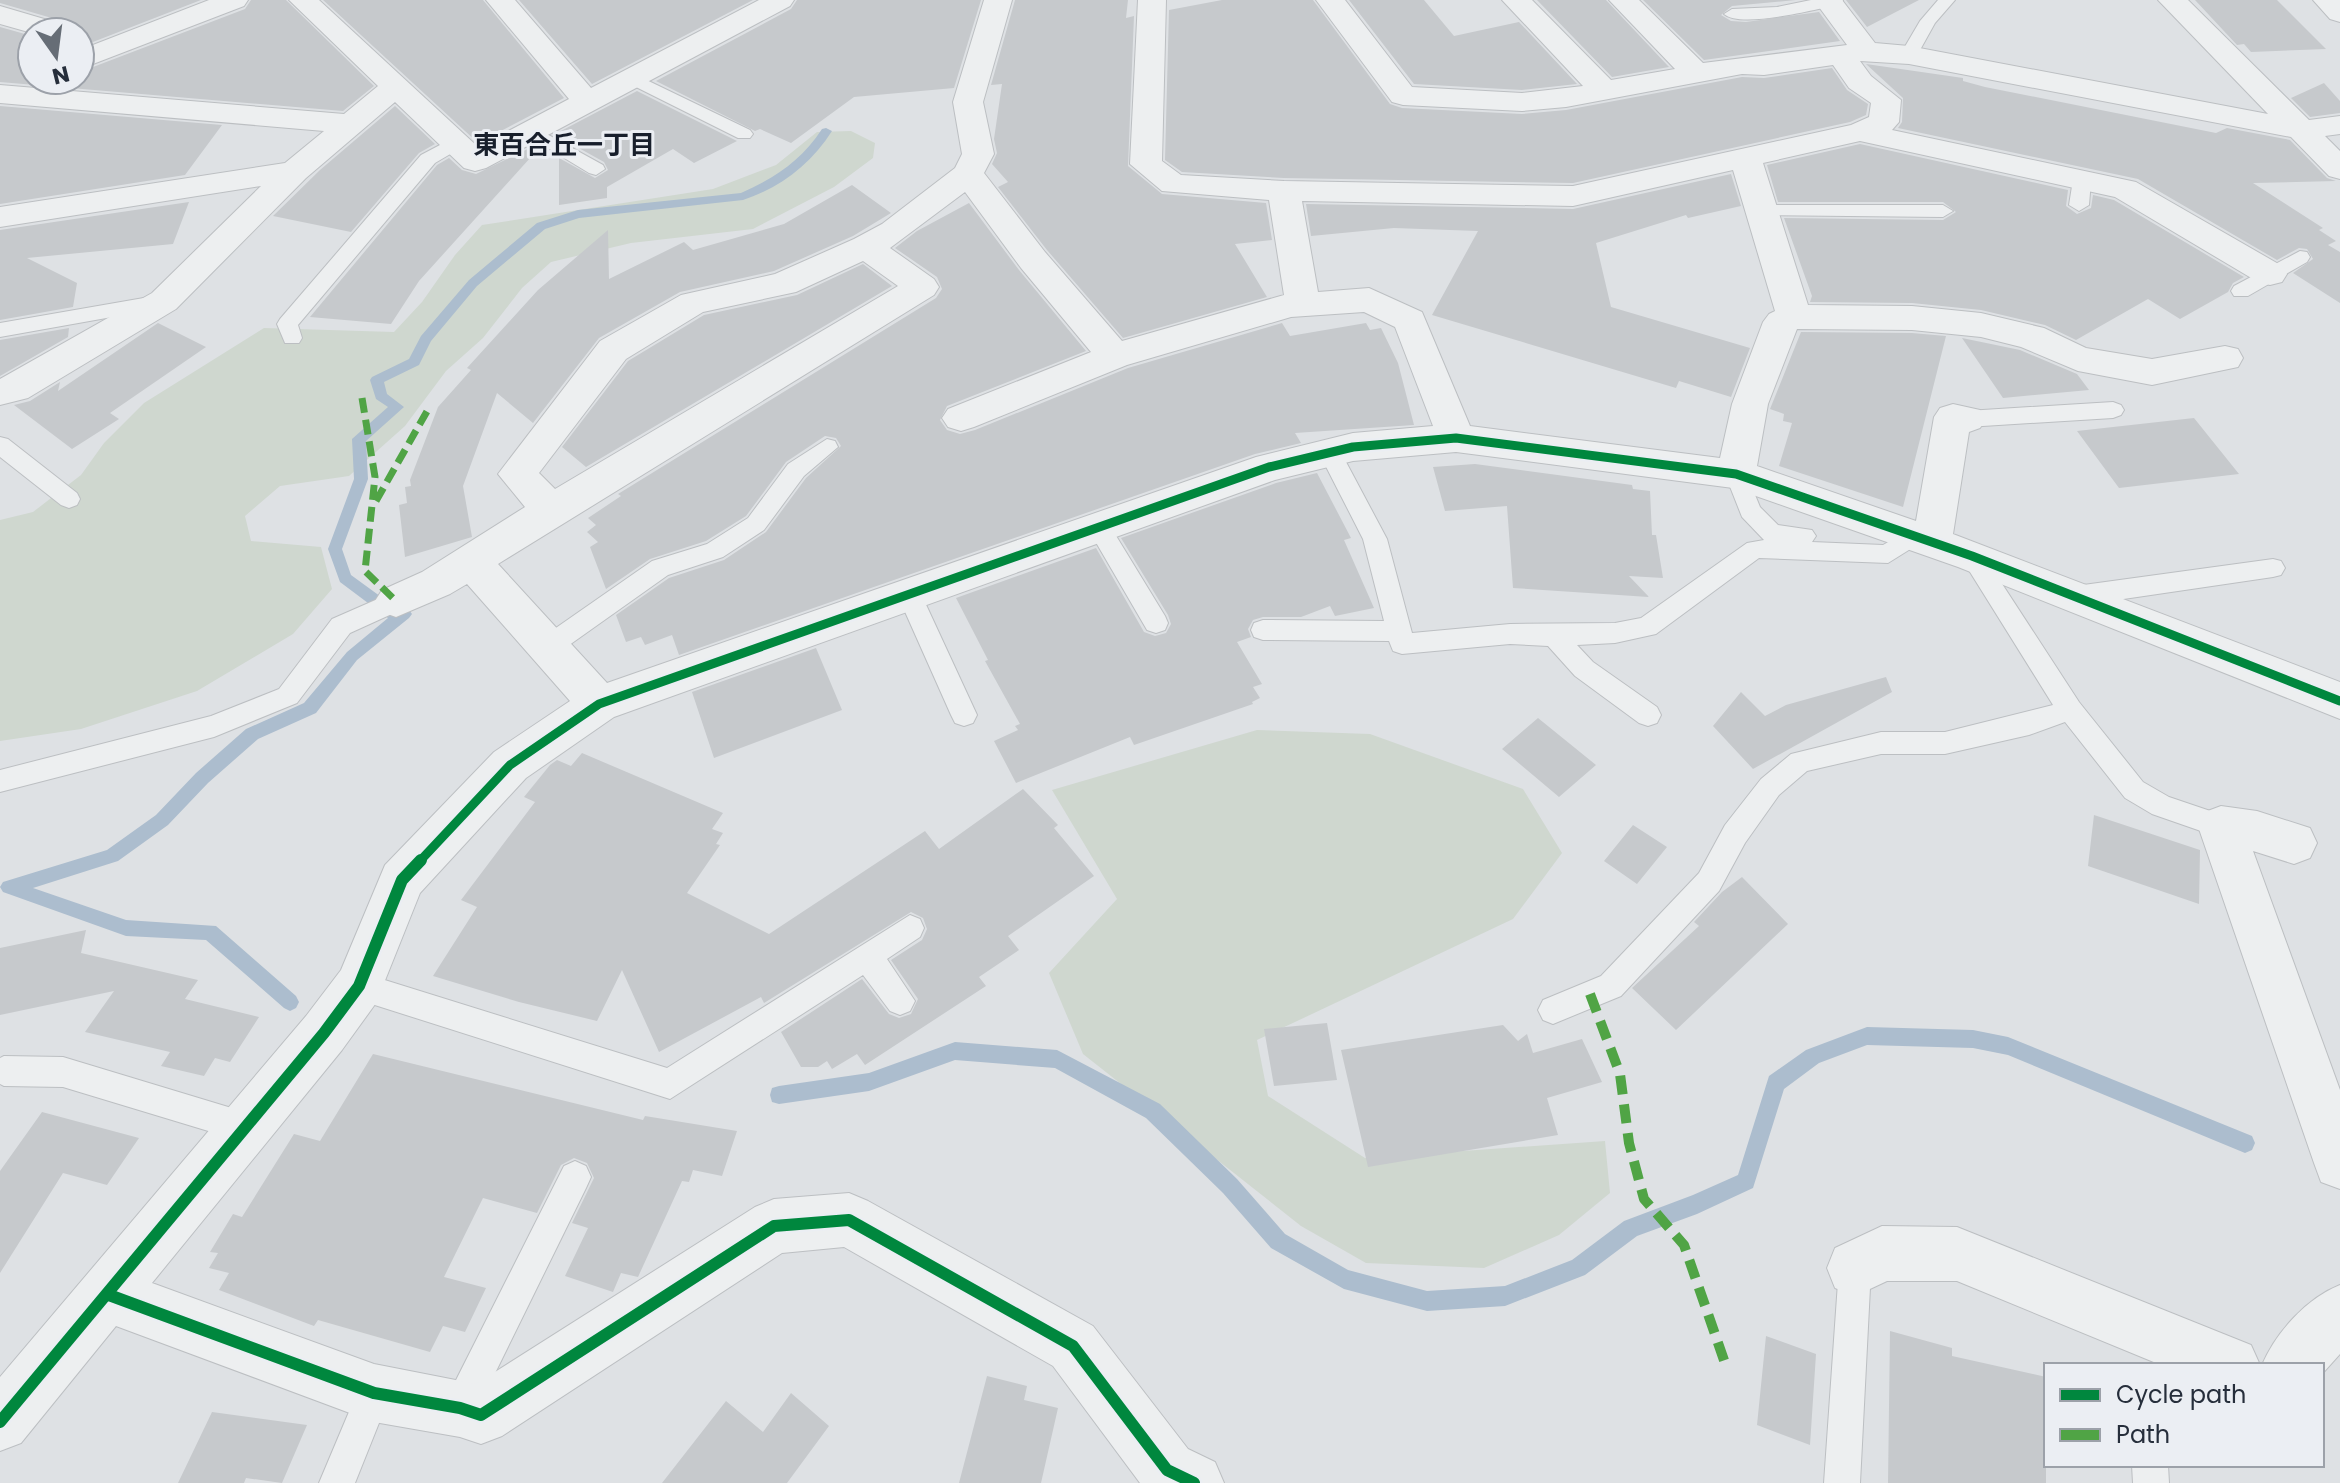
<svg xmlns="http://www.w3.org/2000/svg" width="2340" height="1483" font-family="Poppins,'Noto Sans JP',sans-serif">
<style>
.green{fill:#cfd7cf}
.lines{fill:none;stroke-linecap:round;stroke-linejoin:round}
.stream{fill:#acbdce;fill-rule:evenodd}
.building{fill:#c6c9cc}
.lane-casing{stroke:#bcbfc2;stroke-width:2}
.street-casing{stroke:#bcbfc2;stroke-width:2}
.lane{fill:#edeff0;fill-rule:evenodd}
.street{fill:#edeff0;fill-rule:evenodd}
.quiet-far1{stroke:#50a445;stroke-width:7;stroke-dasharray:15 7;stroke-linecap:butt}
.quiet{stroke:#50a445;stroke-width:10;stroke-dasharray:19 10;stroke-linecap:butt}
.cycleway-far1-casing{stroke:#ebeef3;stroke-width:14}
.cycleway-casing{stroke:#ebeef3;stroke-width:17}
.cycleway-far1{stroke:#00873e;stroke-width:9}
.cycleway{stroke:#00873e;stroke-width:12}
.labels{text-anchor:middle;stroke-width:6;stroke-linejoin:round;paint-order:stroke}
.far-neighbourhood-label{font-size:26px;font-weight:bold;fill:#181f2c;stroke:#ebeef3}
</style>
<rect width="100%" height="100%" fill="#dee1e4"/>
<path class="green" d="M851 131 875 143 873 158 834 187 753 229 631 243 551 262 522 288 483 338 446 371 405 426 349 476 280 486 245 516 251 541 321 547 332 589 293 634 197 691 81 729 0 741V520L33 512 81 475 104 443 144 403 264 328 394 332 422 302 455 255 482 225 713 189 776 165 817 132Z
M1257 730 1370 734 1523 789 1562 853 1513 919 1257 1040 1268 1096 1365 1158 1605 1141 1610 1193 1559 1235 1484 1268 1366 1263 1301 1226 1083 1054 1049 973 1117 899 1052 790Z"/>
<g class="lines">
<path class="stream" d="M826 128 832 131C811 164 780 188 743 200L579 218 545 229 477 286 431 341 419 365 384 382 387 394 404 407 366 441 368 479 342 549 351 575 399 610H409L412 614 409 618 357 660 316 713 258 739 208 783 168 825 118 861 33 888 126 920 216 926 296 996 299 1002 296 1008 290 1011 284 1008 206 940 126 936 3 892 0 887 3 882 107 850 156 815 196 773 246 729 304 703 347 652 388 618 340 582 328 549 354 479 352 439 388 407 376 399 370 380 372 377 409 359 421 336 469 280 537 223 578 210 741 193C775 178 802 160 822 129Z
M1867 1027 1973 1030 2008 1037 2252 1136 2255 1143 2252 1150 2245 1153 2008 1055 1973 1048 1867 1045 1819 1063 1784 1089 1753 1188 1697 1214 1637 1236 1585 1275 1505 1306 1427 1311 1344 1289 1271 1248 1223 1193 1146 1118 1055 1068 955 1060 869 1091 779 1104 772 1102 770 1095 772 1088 779 1086 869 1073 955 1042 1057 1050 1160 1104 1237 1179 1285 1234 1348 1270 1427 1291 1505 1286 1572 1260 1624 1221 1693 1195 1738 1175 1769 1076 1806 1050Z"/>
</g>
<path class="building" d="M0 0H201L80 47V32H75L69 23 0 3Z
M251 0H286L374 86 343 111 0 82V27L32 36V80H80V72L245 9Z
M323 0H483L564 98 478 143Z
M519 0H753L592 84Z
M797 0H981L954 88 854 97 791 143 760 129 755 131 656 81 791 9Z
M1015 0H1128L1126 18 1134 16 1128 166 1162 194 1266 203 1272 240 1235 244 1267 297 1123 338 1047 250 998 187 1008 182 992 164 997 153 994 139 1002 84 991 85Z
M1222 0H1313L1390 104 1402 108 1522 114 1566 110 1742 77 1764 78 1832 68 1847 90 1868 104 1866 115 1850 122 1573 183 1284 178 1182 172 1165 160 1169 10Z
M1349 0H1424L1454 36 1519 22 1577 84 1522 90 1414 84Z
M1537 0H1606L1669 67 1612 77Z
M1643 0H1796L1732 6 1721 15 1731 21 1746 22 1819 12 1840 41 1704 60Z
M1846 0H1919L1867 27Z
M2195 0H2277L2326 49 2251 52 2244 44 2237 45Z
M1866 64 1963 78V81L1985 87 2216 133 2227 128 2290 140 2327 178 2336 181 2253 183 2323 228 2319 230 2336 241 2328 245 2340 252V303L2293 273 2313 259 2307 249 2299 248 2277 260 2138 179 1898 128 1902 122 1903 98Z
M2324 83 2340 101V113L2310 117 2291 98Z
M637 91 737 141 694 163 673 149 607 187V198L559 205V158L595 178 608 170 604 162 559 137V132Z
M0 106 222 125 185 175 0 204Z
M395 106 435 144 419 153 351 232 273 216 320 170Z
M1860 144 2068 190 2066 206 2077 214 2091 208 2093 195 2114 200 2244 277 2233 283 2228 292 2180 319 2148 299 2076 340 2045 325 1981 310 1912 303 1810 302 1812 296 1784 218 1943 220 1956 212 1943 202H1778L1767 165Z
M536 145 540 147 419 281 391 324 310 317 437 165 449 158 462 170 476 174Z
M1731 174 1741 206 1688 218 1686 215 1596 243 1611 307 1750 348 1731 397 1679 381 1676 388 1432 315 1478 231 1394 228 1311 236 1306 204 1573 209Z
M852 185 891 213 853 236 774 271 680 292 599 338 533 423 497 393 463 486 472 537 405 557 399 505 407 503 405 487 411 486 410 480 438 407 471 370 467 368 538 290 608 230 609 279 684 242 693 250 784 224Z
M189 202 173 244 27 258 77 283 73 307 0 320V230Z
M969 203 1019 270 1086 351 947 406 940 420 947 430 960 434 975 430 1128 368 1282 323 1290 336 1366 323 1370 330 1381 328 1398 363 1414 425 1295 433 1301 443 1255 454 679 655 672 635 645 645 641 637 626 642 616 615 669 578 724 560 766 532 806 478 841 446 836 438 825 436 786 462 746 516 706 541 650 559 606 589 590 547 598 542 587 532 596 525 588 518 621 496 618 494 936 298 942 289 937 277 895 248 917 231Z
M863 264 892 286 586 467 562 447 628 361 704 315 797 295Z
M158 323 206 347 110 413 119 419 72 449 14 405 30 401 60 382 58 391Z
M69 328 68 337 0 376V340Z
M1801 332 1912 333 1946 336 1903 507 1779 466 1792 423 1783 421 1784 414 1770 409Z
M1962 338 2020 350 2077 374 2089 390 2003 398Z
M2194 418 2239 474 2119 488 2077 431Z
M1475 464 1632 485 1633 489 1650 491 1652 535H1656L1663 578 1629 576 1649 597 1513 588 1507 506 1445 511 1433 467Z
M1317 473 1351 538 1344 540 1374 608 1335 616 1330 606 1301 617H1263L1253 620 1248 629 1251 637 1237 642 1262 684 1253 687 1260 698 1252 702 1253 704 1134 745 1130 737 1016 783 994 741 1018 730 1015 726 1020 724 985 661 988 660 956 598 1096 548 1144 632 1155 636 1166 633 1171 624 1168 615 1121 538 1276 483Z
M816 648 842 710 714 758 692 692Z
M1886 677 1892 692 1753 769 1713 726 1741 692 1765 716 1786 705Z
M1538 718 1596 765 1559 797 1502 749Z
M582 753 723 813 712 829 723 833 716 844 720 845 687 893 769 934 925 831 939 849 1023 789 1058 825 1054 828 1094 876 1008 936 1019 950 979 977 986 986 865 1065 857 1054 832 1069 827 1061 818 1067H801L781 1032 862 979 889 1014 899 1018 911 1014 918 999 891 960 922 940 927 929 923 918 911 912 764 1003 761 997 659 1052 622 970 597 1021 519 1002 433 976 477 907 461 900 535 802 524 797 550 765 557 760 571 766Z
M2094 815 2200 850 2199 904 2088 866Z
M1633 825 1667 847 1637 884 1604 861Z
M1742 877 1788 924 1676 1030 1632 988 1699 926 1694 922 1722 892Z
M86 930 81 953 198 980 185 999 259 1017 230 1062 215 1058 204 1076 161 1066 170 1052 85 1032 114 991 0 1015V948Z
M1327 1023 1337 1080 1274 1086 1264 1029Z
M1503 1025 1518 1041 1527 1034 1533 1053 1582 1039 1602 1082 1547 1098 1558 1135 1368 1167 1341 1050Z
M373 1054 643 1120 645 1116 737 1131 722 1176 693 1170 689 1182 682 1181 638 1277 621 1273 613 1292 565 1276 588 1228 572 1223 594 1178 587 1163 574 1158 561 1165 537 1213 483 1198 444 1277 486 1288 465 1332 443 1326 430 1352 318 1320 314 1326 219 1290 229 1273 209 1268 218 1253 210 1252 233 1214 242 1217 294 1134 320 1141Z
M42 1112 139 1138 107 1185 63 1173 0 1273V1171Z
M1890 1331 1952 1348V1356L2046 1377V1483H1888Z
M1766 1336 1816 1354 1810 1445 1757 1425Z
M987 1376 1027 1386 1024 1400 1058 1408 1041 1483H959Z
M791 1393 829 1426 787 1483H662L726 1401 763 1432Z
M212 1412 307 1425 282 1483 246 1478 244 1483H178Z"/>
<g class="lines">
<defs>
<path id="lane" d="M1811 0H1843L1841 4C1818 9 1740 29 1724 14L1732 9 1777 7Z
M1938 0H1955L1935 23 1915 59H1903L1900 55 1920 21Z
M632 73 750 130 753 134 750 138H738L626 82 623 78 626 74Z
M534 127 603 165 605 169 596 175 589 173 528 136 525 132 528 128Z
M457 136 466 142 464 146 435 163 298 325 302 338 299 343H285L277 324 280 319 421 155Z
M2082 174 2091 180 2089 205 2079 211 2069 205 2073 180Z
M1761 205H1943L1953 211 1943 217 1754 215 1751 211Z
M2300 251 2307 252 2310 257 2307 262 2248 296H2234L2231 291 2234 286Z
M161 295 168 297 171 302 168 307 0 337V323Z
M2113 402 2121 405 2124 410 2121 415 2113 418 1967 427 1959 425 1956 419 1959 413 1967 411Z
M0 437 8 439 77 493 80 499 77 505 69 508 61 505 0 457Z
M827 439 835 441 838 447 804 476 764 530 723 557 668 575 558 653 549 656 540 653 537 646 540 639 652 561 707 544 748 518 788 464Z
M1329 443 1337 445 1387 539 1412 633 1510 624 1615 623 1641 618 1747 543 1764 540 1742 517 1725 474 1728 468 1736 466 1744 468 1760 507 1778 525 1812 530 1816 536 1812 542 1883 545 1904 533 1912 536 1916 542 1912 548 1888 563 1759 558 1656 634 1615 643 1577 645 1593 662 1657 707 1661 715 1657 723 1648 726 1639 723 1575 676 1548 646 1510 644 1402 654 1393 651 1389 641 1263 640 1254 637 1251 630 1254 623 1263 620 1384 621 1363 539 1318 451 1321 445Z
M1099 518 1107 521 1165 616 1168 623 1165 630 1156 633 1147 630 1087 527 1091 521Z
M1972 547 1980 550 2079 702 2143 782 2169 797 2231 818 2235 826 2231 834 2221 838 2152 814 2125 798 2065 722 2029 735 1945 754H1881L1807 771 1779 795 1745 843 1719 891 1621 996 1553 1024 1543 1020 1538 1010 1543 1000 1601 976 1699 873 1725 825 1761 779 1791 754 1881 732H1945L2053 705 1960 556 1964 550Z
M2273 559 2281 561 2285 568 2281 575 2273 577 2076 606 2067 603 2064 596 2067 589 2076 586Z
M910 586 919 589 922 596 977 715 973 723 964 726 955 723 951 715 898 596 901 589Z
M396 591 405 594 408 601 405 608 350 633 297 703 214 737 0 792V770L211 716 279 689 332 619Z
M910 915 920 919 924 928 920 937 887 959 915 1001 910 1011 900 1015 890 1011 863 975 670 1099 359 1000 349 996 344 986 349 976 359 972 667 1068Z
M4 1056 63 1057 248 1113 259 1117 263 1128 259 1139 248 1143 63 1087 4 1086 0 1084V1058Z
M575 1161 586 1166 591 1177 586 1188 472 1420 460 1425 448 1420 443 1408 448 1396 564 1166Z
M1855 1252 1867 1256 1871 1268 1860 1483H1824L1839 1268 1843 1256Z
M374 1376 386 1381 391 1393 355 1483H319L362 1381Z
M2132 1465H2168L2169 1483H2133Z"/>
<path id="street" d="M209 0H248L244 6 80 69V50Z
M289 0H319L478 147 569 99 486 0H515L591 88 759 0H794L790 6 486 168 475 171 464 168 395 102 306 178 176 309 28 398 0 405V379L152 293 261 186 0 227V207L285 163 324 131 0 103V85L344 114 378 86Z
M984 0H1012L983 102 994 154 984 173 1045 252 1122 341 1284 295 1269 200 1162 191 1130 164 1138 0H1166L1162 161 1181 175 1284 181 1573 186 1851 125 1869 117 1871 103 1849 88 1833 65 1764 75 1742 74 1566 107 1522 111 1403 105 1392 102 1316 0H1345L1412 87 1522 93 1583 86 1502 0H1532L1611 80 1675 69 1609 0H1639L1703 63 1847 45 1816 3 1818 0H1842L1875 43 1909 46 2268 114 2158 0H2188L2309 120 2340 116V134L2325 136 2340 151V179L2329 176 2291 137 1909 64 1860 61 1871 76 1901 100 1899 122 1892 130 2136 182 2282 266 2287 274 2282 282 2270 285 2258 282 2115 197 1860 141 1763 163 1808 305 1912 306 1981 313 2044 328 2086 348 2152 359 2225 346 2238 349 2243 358 2238 367 2152 385 2078 371 2021 347 1981 337 1912 330 1797 329 1768 404 1757 466 1916 521 1934 417 1940 408 1953 404 1980 410 1986 419 1980 428 1969 432 1953 534 2340 682V719L1958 567 1733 488 1456 452 1353 461 1275 480 614 717 526 778 420 893 376 1003 342 1050 152 1283 374 1364 476 1384 755 1207 774 1199 849 1193 868 1201 1093 1326 1188 1449 1215 1462 1224 1483H1140L1053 1366 844 1247 782 1253 502 1436 481 1444 460 1437 374 1422 116 1326 21 1443 0 1451V1377L306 1016 341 970 385 865 494 752 570 701 467 584 450 594 396 617 382 612 375 601 382 590 422 572 525 507 498 474 600 341 681 295 775 274 854 239 882 224 955 168 962 154 953 102ZM1733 170 1775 311 1769 314 1763 322 1732 404 1720 458 1470 426 1422 312 1369 288 1318 292 1302 201 1573 206ZM965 192 1021 268 1091 352 948 409 942 418 948 427 961 431 974 427 1127 365 1291 317 1364 312 1395 327 1433 426 1353 433 1256 457 607 683 498 564 934 295 939 287 934 279 890 248ZM863 261 898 286 555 489 539 473 626 359 703 312 796 292Z
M2313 0H2340V22L2330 19Z
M0 6 68 26 72 32 32 33 0 24Z
M2221 806 2257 811 2310 828 2317 843 2310 858 2294 864 2253 851 2340 1090V1189L2321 1182 2314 1163 2198 826 2205 812Z
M1882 1226 1957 1227 2251 1345 2260 1365H2161L1957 1281H1887L1855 1296 1835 1288 1827 1268 1835 1248Z
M2340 1285V1354L2322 1374V1365H2262C2276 1332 2307 1298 2340 1285Z"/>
</defs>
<use href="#lane" class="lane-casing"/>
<use href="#street" class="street-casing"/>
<use href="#lane" class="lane"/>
<use href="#street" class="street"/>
<path class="quiet-far1" d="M362 398 375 477 365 571 396 601
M376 501 430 406"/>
<path class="quiet" d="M1590 994 1620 1074 1629 1143 1644 1199 1684 1245 1725 1363"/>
<defs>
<path id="cycleway-far1" d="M419 862 510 765 599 704 1269 467 1353 447 1456 438 1736 474 1972 556 2340 701"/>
<path id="cycleway" d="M109 1295 374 1393 460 1408 481 1415 774 1226 849 1220 1073 1346 1167 1470 1194 1483
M0 1422 324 1033 359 986 402 880 421 860"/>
</defs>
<use href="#cycleway-far1" class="cycleway-far1-casing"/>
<use href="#cycleway" class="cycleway-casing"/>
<use href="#cycleway-far1" class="cycleway-far1"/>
<use href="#cycleway" class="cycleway"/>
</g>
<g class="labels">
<g class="far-neighbourhood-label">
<text x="564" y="154">東百合丘一丁目</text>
</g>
</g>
<rect x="2044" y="1363" width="280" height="104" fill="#ebeef3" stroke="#9ca1a9" stroke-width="2"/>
<rect x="2060" y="1389" width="40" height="12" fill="#00873e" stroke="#9ca1a9" stroke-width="2"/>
<text x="2116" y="1403" font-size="24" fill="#262e3b">Cycle path</text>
<rect x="2060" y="1429" width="40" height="12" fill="#50a445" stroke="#9ca1a9" stroke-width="2"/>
<text x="2116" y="1443" font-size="24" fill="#262e3b">Path</text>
<g transform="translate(56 56) rotate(166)"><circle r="38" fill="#ebeef3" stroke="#9ca1a9" stroke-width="2"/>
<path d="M0-6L14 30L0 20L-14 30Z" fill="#666d76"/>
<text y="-12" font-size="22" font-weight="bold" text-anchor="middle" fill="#262e3b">N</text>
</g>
</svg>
